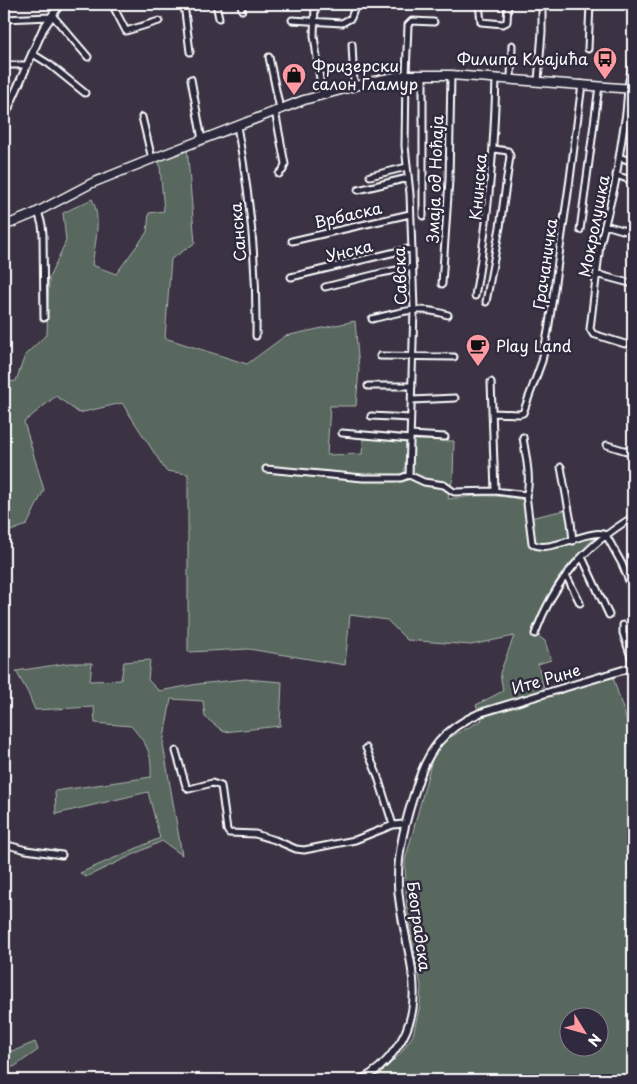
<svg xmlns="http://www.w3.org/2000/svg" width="637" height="1084" font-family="'Playpen Sans',sans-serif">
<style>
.green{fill:#59685f;stroke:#acb4af;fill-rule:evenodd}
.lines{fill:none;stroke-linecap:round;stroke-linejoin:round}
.minor-casing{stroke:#fff;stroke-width:9}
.tertiary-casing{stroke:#fff;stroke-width:10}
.secondary-casing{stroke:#fff;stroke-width:11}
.minor{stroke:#2f2a3d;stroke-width:5}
.tertiary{stroke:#2f2a3d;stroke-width:6}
.secondary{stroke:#2f2a3d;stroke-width:8}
.labels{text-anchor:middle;stroke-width:5;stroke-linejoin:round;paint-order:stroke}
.poi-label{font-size:16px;fill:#fff;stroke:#2f2a3d;text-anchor:start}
.street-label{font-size:16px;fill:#fff;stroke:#2f2a3d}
</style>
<rect width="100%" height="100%" fill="#3b3343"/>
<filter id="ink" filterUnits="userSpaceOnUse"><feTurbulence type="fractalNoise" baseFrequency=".02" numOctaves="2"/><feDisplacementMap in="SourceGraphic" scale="10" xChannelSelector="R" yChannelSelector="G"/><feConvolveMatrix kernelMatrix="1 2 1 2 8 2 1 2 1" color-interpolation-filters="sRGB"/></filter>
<g filter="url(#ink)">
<path class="green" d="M187 146 195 243 171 259 165 338 247 364 285 336 355 321 359 369 356 406H330L327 455 362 454 363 439 454 441 453 477 448 499C477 495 495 494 524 500L530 518 565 510 571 539 594 538C583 550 571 561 562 573 549 591 541 612 533 632L545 641 551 660 538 664 545 693 612 674 633 741V1080H374L400 1054 413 1035 420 1005 421 986 407 913 405 861 436 745 482 720 476 705 503 691 500 673 514 636 471 645 407 640 387 620 350 615 345 665 249 649 188 652V474L166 471 122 403 79 413 56 396 24 422 44 490 27 525 5 533 4 382 16 381 25 355 47 334 49 278 66 241 63 213 92 199C102 218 95 244 92 265L116 274 147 232 149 213 164 211 159 156ZM570 1016H600V1046H570Z
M150 660 148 680 159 691 198 684 245 679 282 682 280 726 224 732 205 717 203 701 171 699 163 744 182 855 162 841 86 877 80 873 160 838 148 792 56 814 55 791 151 777C152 751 147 745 131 726L95 723 94 707 35 710 28 693 16 671 69 663H92L90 681 121 680 124 662Z
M35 1042 38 1050 14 1067 4 1066V1052L16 1050Z"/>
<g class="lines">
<defs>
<path id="minor" d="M112 4 126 31 159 21
M184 4 190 52
M216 4 219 18
M241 4 242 10
M315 4 314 36 322 94
M479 4 481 22 503 24 507 22 508 4
M52 15 88 57
M4 19 50 17
M292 20 342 23 351 18 356 4
M352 44 354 85
M588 49 590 4
M33 54 49 64 85 93
M269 57 280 109
M4 65H27
M423 75V216
M191 79 202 140
M511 79 512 45
M538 81 542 32V4
M275 111 285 164 283 170 279 174
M142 117 152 159
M237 126C250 195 257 265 256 336
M619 157 633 162
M616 175 633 181
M370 176 407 167
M358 190 408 178
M38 211 42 225 43 234 44 318
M605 225 633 233
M580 230 599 86
M292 241 410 214
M596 274 633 284
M291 277 412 248
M442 284 449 180 451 75
M325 287 381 273 413 267
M475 296C488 224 494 152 496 79
M486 302 500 227 510 156 508 151 494 149
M372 319C403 312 416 305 448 315
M625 344 593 334 590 329 600 245 615 184 626 113 628 89
M380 356 454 357
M491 382 495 491
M368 386H412
M412 400 455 398
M492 413 519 414 523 413 542 361 548 331 570 179 582 84
M371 416 410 418
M342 433 410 439
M410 435 445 437
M523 437C525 452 532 481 526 495L532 543C546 556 591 527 606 535
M607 445 633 453
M561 467 571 522 573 541
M266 469 363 478H401L409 475 424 482 444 485 454 492 495 491 526 495
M409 475 414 309 410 194 405 146 406 75 408 25 412 21 434 22
M606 535 622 564 633 591
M582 557 609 615
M566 575 580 603
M623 625V633L633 663
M535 634C554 581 585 546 633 517
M366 748 377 774 393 825
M176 751 186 786 189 789 212 783 221 786 227 830 229 833 255 834 275 840 296 849 304 850 355 840 393 825 404 824
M4 844 26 850 62 855"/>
<path id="tertiary" d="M628 89 633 62
M4 118 43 29 60 4
M361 1080C375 1073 386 1063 395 1050 434 999 400 941 398 885 397 851 406 819 416 788 427 751 443 729 480 713L633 667"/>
<path id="secondary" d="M4 226 33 214 92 183 152 159 304 100 374 81 406 75H451L633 89"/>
</defs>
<use href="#minor" class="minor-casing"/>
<use href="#tertiary" class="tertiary-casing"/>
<use href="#secondary" class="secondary-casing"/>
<use href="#minor" class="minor"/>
<use href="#tertiary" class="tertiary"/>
<use href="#secondary" class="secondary"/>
</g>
</g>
<defs>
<symbol id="bus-pin" viewBox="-11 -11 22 30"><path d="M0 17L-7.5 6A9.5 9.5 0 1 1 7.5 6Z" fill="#ff9aa2" stroke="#2f2a3d"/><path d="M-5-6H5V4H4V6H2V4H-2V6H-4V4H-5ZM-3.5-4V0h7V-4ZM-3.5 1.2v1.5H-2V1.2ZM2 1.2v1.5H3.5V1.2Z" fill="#111"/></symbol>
<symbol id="shop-pin" viewBox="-11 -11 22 30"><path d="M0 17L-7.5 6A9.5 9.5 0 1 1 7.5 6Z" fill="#ff9aa2" stroke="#2f2a3d"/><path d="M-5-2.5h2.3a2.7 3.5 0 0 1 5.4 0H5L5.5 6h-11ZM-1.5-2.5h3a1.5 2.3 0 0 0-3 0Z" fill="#111"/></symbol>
<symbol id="cafe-pin" viewBox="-11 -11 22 30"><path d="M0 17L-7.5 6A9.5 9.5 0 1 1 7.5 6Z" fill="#ff9aa2" stroke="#2f2a3d"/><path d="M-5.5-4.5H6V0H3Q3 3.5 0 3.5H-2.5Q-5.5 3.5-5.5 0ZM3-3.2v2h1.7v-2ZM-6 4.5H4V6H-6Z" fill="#111"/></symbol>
</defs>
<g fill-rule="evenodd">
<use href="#bus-pin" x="591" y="45" width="28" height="38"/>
<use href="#shop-pin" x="280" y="61" width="28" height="38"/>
<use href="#cafe-pin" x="464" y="332" width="28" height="38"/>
</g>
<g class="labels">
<g class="poi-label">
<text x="588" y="65" text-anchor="end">Филипа Кљајића</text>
<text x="312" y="72">Фризерски<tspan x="312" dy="18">салон Гламур</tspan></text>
<text x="496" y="352">Play Land</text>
</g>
<g class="street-label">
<text transform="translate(435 179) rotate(-88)" y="6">Змаја од Ноћаја</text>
<text transform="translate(478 187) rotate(-85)" y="6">Книнска</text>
<text transform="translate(348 215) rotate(-13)" y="6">Врбаска</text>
<text transform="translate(594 226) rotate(-79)" y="6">Мокролушка</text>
<text transform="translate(238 232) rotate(-95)" y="6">Санска</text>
<text transform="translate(349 251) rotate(-14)" y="6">Унска</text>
<text transform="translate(545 264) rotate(-82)" y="6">Грачаничка</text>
<text transform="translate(400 276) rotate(-92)" y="6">Савска</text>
<text transform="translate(546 679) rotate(-16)" y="6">Ите Рине</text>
<text transform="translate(419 926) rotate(82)" y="6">Београдска</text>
</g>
</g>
<rect width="637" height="1084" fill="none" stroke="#2f2a3d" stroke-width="20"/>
<rect x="10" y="10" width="617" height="1064" fill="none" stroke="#fff" stroke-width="2" filter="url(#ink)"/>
<g transform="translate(584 1032) rotate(127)"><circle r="24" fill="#2f2a3d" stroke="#827f8b"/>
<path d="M0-4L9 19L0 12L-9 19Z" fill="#ff9aa2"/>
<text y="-8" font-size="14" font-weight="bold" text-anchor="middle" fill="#ffffff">N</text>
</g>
</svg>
